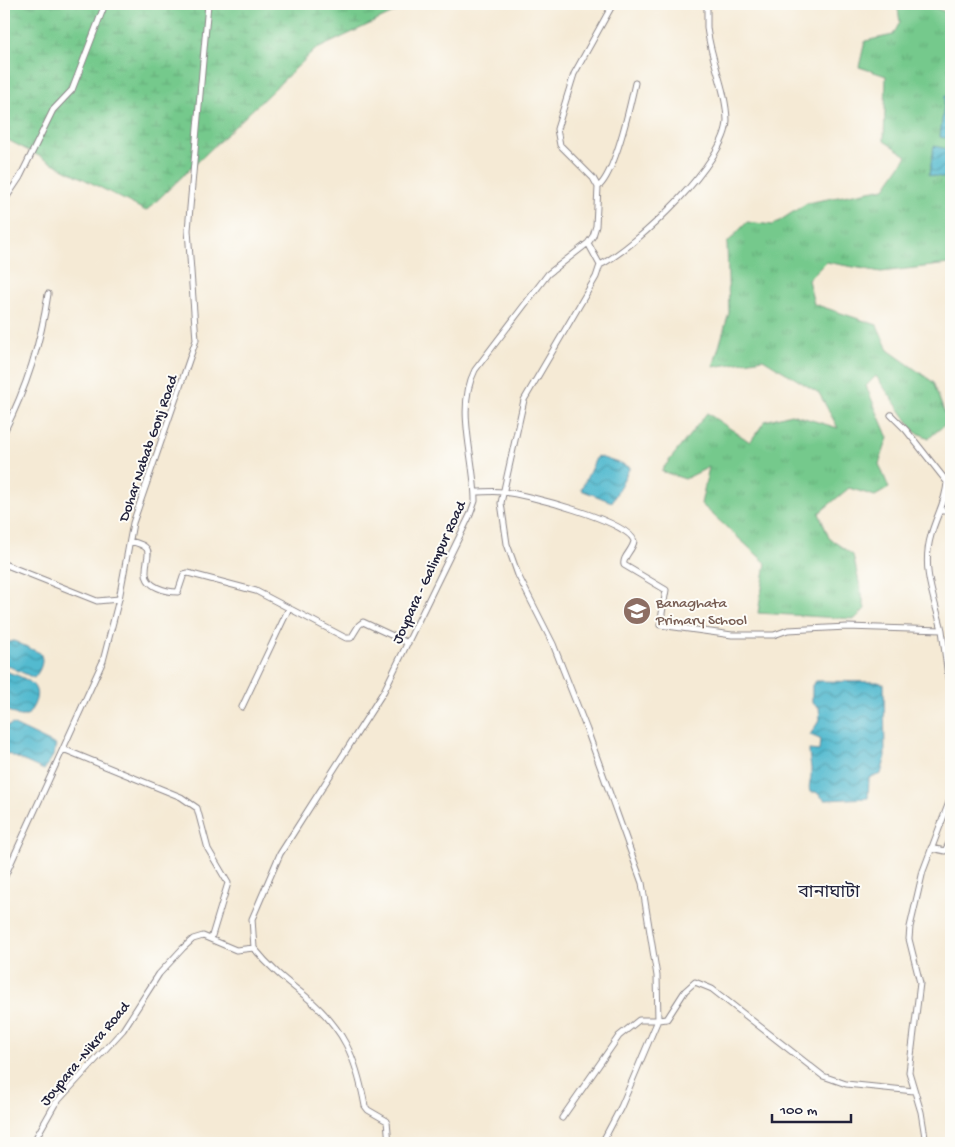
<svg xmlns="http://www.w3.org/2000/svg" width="955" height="1147" font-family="'Gochi Hand','Noto Sans Bengali',sans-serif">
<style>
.grass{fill:url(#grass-tufts);stroke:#4c7664}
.wetland{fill:url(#wetland-marsh);stroke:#4c7664}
.water{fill:url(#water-waves);stroke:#3a6e85}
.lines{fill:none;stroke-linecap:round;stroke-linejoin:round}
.street-casing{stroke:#8c8688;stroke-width:7}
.street{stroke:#fff;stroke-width:5}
.labels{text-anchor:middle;stroke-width:4;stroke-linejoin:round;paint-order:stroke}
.street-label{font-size:15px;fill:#22223b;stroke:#fdfcf7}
.education-label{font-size:15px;fill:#785e54;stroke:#fdfcf7;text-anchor:start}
.quarter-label{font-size:18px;fill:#22223b;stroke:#fdfcf7}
</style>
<defs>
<pattern id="grass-tufts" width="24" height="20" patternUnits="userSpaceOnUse" patternTransform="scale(1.25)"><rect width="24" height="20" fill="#75c98c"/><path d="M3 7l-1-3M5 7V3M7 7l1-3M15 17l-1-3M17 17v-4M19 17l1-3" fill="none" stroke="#65ac7a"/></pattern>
<pattern id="wetland-marsh" width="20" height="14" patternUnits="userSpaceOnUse" patternTransform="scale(1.25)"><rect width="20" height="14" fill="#75c98c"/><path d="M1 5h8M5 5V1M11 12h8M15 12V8" fill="none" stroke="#65ac7a"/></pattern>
<pattern id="water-waves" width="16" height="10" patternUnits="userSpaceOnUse" patternTransform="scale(1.25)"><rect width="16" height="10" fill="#52bacf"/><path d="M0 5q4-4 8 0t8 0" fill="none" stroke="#4497a9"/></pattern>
</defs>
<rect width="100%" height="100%" fill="#fdfcf7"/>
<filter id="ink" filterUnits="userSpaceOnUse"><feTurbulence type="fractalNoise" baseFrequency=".02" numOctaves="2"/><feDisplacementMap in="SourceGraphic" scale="10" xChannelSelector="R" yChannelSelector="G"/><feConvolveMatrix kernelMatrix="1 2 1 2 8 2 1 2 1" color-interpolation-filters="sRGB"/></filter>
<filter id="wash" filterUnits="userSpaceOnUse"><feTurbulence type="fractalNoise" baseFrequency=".0096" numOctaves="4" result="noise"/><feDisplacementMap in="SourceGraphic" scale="20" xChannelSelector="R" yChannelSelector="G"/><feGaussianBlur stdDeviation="1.12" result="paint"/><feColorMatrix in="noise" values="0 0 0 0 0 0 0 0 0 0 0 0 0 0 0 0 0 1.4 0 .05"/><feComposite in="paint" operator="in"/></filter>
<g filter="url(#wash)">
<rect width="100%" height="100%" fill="#f5ead5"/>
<path class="grass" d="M879 4H925L951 14V252L949 264 881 272 826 262 808 280 814 304 877 325 888 350 933 382 948 422 929 438 915 432 876 376 866 386 888 438 879 464 889 488 875 496 849 488 819 513 829 538 853 555 865 609 855 619 758 613 766 563 701 504 709 467 685 479 661 471 707 413 750 442 765 421 791 414 838 428 819 393 763 359 713 367 729 313 727 243 747 222 773 225 807 203 885 188 907 156 884 141 886 76 859 67 865 41 893 35 900 22 898 9Z"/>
<path class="wetland" d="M4 4H412L315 50 146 211 4 138Z"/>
<path class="water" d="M945 96 951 97V139L940 137Z
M934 146 951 150V179L929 175Z
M597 456 630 467 612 502 581 490Z
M14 641 40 653C45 661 40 671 34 678L4 664V649L6 643Z
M4 671C30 679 49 687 27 716H19L4 709Z
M816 681 878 682 884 684 885 759 881 774 869 778 868 798 825 800 816 792H810C808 785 811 782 811 775 812 767 809 759 809 750L819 751 820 739 810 735 820 719 819 707 812 703V685Z
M12 724 56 745 53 756 44 770 4 752V728Z"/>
</g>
<g filter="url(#ink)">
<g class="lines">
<defs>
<path id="street" d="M598 187C615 174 630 106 635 83
M4 201 20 177 53 110 72 90 105 4
M600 265C636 247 727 161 727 120 726 88 710 58 707 27 707 19 707 11 707 4
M891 415 906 430 947 482C946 502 936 516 931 535 921 569 934 597 942 630
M4 432C26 389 41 342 48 294
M475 492C484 492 494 491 503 492 525 494 629 521 634 541 633 550 622 557 624 565L666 590 660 625 732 635H774L788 630 847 627 942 630 951 700
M941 511H951
M130 541C158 548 145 554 146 573 146 587 167 592 178 592L184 574 188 573 256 591 346 638H351L359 625 363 622 408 643
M4 564 97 601 119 599
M242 707 289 608
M63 749 181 797 197 808 208 849 228 883 211 939
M931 848 945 851 951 839
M4 878 103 661 119 599 133 523 196 340 188 230 208 4
M254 948 252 919 280 854 384 691 470 515 475 501C475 458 455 409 475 370L548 274 588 243 593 236 596 226 598 187 593 178 560 145 557 129 574 74 613 4
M254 948C269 967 285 980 304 995 344 1028 356 1057 365 1106L368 1110 387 1121 389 1143
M562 1118 619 1036 639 1020H658L657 976 642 883 587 730 553 644 518 575 507 544 501 503 524 400 596 277 600 265 588 243
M33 1143 55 1104 123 1030 159 974 183 948 193 939 203 936 236 950 254 948
M602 1143 621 1107 658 1020 667 1019 685 991 695 982 712 989 823 1076 846 1084 914 1091
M926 1143 921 1112 909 1072 920 983 909 939 910 927 923 871 951 797"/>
</defs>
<use href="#street" class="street-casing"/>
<use href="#street" class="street"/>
</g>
</g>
<defs>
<symbol id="school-disc" viewBox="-11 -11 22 22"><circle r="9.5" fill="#8d6e63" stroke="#fdfcf7"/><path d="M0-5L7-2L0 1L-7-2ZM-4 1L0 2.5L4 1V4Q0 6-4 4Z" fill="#fff"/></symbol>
</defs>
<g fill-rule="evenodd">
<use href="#school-disc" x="621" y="595" width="32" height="32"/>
</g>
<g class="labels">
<g class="street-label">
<text transform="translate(147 448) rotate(-71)" y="5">Dohar Nabab Gonj Road</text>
<text transform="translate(428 572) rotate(-65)" y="5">Joypara - Galimpur Road</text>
<text transform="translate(84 1053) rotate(-50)" y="5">Joypara -Nikra Road</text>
</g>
<g class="education-label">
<text x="656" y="607">Banaghata<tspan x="656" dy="17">Primary School</tspan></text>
</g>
<g class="quarter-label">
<text x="829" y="897">বানাঘাটা</text>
</g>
</g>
<rect width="955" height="1147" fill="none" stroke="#fdfcf7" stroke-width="20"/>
<path d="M772 1114v8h79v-8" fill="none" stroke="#22223b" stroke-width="2.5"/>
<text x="780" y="1114" font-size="15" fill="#22223b" stroke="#fdfcf7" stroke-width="4" paint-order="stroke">100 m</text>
</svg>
